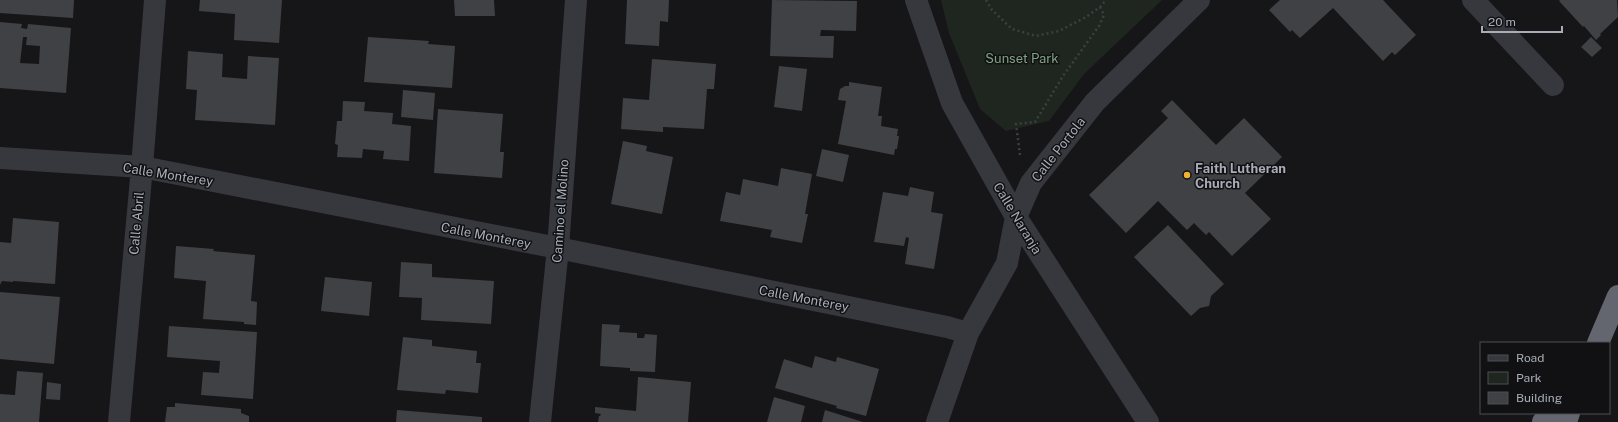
<svg xmlns="http://www.w3.org/2000/svg" width="1618" height="422" font-family="'Public Sans',sans-serif">
<style>
.green{fill:#1e261f}
.building{fill:#404145;fill-rule:evenodd}
.lines{fill:none;stroke-linecap:round;stroke-linejoin:round}
.path{stroke:#3d3f44;stroke-width:2.5;stroke-dasharray:2 3;stroke-linecap:butt}
.minor{stroke:#37383d;stroke-width:22}
.highway{stroke:#63666e;stroke-width:22}
.poi-dot{fill:#f2b134;stroke:#111113;stroke-width:1.5}
.labels{text-anchor:middle;stroke-width:3;stroke-linejoin:round;paint-order:stroke}
.park-label{font-size:13px;fill:#7fa381;stroke:#111113}
.street-label{font-size:13px;fill:#a8adb8;stroke:#111113}
.poi-label{font-size:13px;font-weight:bold;fill:#a8adb8;stroke:#111113;text-anchor:start}
</style>
<rect width="100%" height="100%" fill="#161618"/>
<path class="green" d="M941 0H1162L1084 74 1049 121 1006 131 980 109 949 33Z"/>
<path class="building" d="M0 0H74L73 18 0 13Z
M200 0H282L279 43 234 40 235 14 199 11Z
M454 0H494L495 16H455Z
M627 0H669L668 22 660 21 659 46 625 44Z
M772 0 857 1 856 31 821 30 820 36H834L833 58 770 56Z
M1280 0H1383L1416 35 1395 55 1392 52 1383 61 1333 8 1300 38 1292 30 1290 32 1269 10Z
M1560 0H1617L1618 17 1600 34 1601 35 1596 40 1584 26 1583 27 1559 1Z
M0 22 22 24 21 28 27 29 28 24 71 28 66 93 0 88ZM23 37H27L26 45 40 46 39 64 20 63Z
M368 37 429 41 428 44 455 46 452 88 364 82Z
M1591 37 1602 48 1592 57 1581 47Z
M188 51 223 54 222 77 247 79 248 56 279 58 275 125 195 120 197 90 186 89Z
M652 59 716 64 714 89H707L704 129 663 127V132L621 129 623 98 649 100Z
M779 66 807 69 802 111 774 107Z
M849 82 882 87 878 116H882L881 126 898 129 897 136H899L897 149H895L894 155 838 144 846 101 838 100 840 89 845 86H849Z
M403 90 435 93 433 120 401 117Z
M1172 100 1216 145 1244 118 1282 157 1245 193 1271 219 1232 256 1209 232 1206 235 1194 223 1187 230 1158 201 1126 233 1089 195 1168 118 1161 111Z
M343 101 365 102 364 111 393 113 392 124 411 126 409 161 383 159 384 151 363 149 362 158 337 157 338 145 335 144 337 121H342Z
M438 109 503 114 500 152H504L502 178 434 173Z
M623 141 647 146 646 151 673 157 662 214 611 204Z
M822 149 849 155 843 182 816 176Z
M781 168 812 174 805 214H808L802 243 770 237 772 230 720 221 726 192 740 195 743 179 778 186Z
M910 187 934 192 931 212 943 214 934 269 905 264 909 238 906 237 904 246 874 242 883 192 908 196Z
M13 218 59 222 55 284 13 281V282L2 281 0 285V242L11 243Z
M1168 225 1224 284 1211 296 1209 306 1200 308 1191 316 1134 257Z
M176 246 214 249 213 251 255 255 251 301 257 302 256 325 244 324V322L203 319 206 281 174 278Z
M401 262 432 264V277L494 281 491 324 421 320 422 298 399 297Z
M325 277 372 282 369 316 321 311Z
M0 292 60 297 54 364 0 359Z
M602 324 620 325 619 332 637 333V338H644L645 334 657 335 655 372 630 371V368L600 366Z
M169 326 257 332 253 399 201 395 203 372 219 373 220 361 167 357Z
M403 337 432 340V346L477 351 476 363H481L478 393 446 390 445 394 397 390Z
M815 356 836 362 837 357 879 369 866 416 836 408 837 406 775 388 784 359 812 368Z
M17 371 43 373 39 422H0V394L15 395Z
M638 377 691 382 688 422H598L599 416H600L601 414 595 413V407L636 411Z
M47 382 61 384 60 400 46 399Z
M774 397 805 406 801 422H767Z
M175 403 241 409V413L249 416V422H165L167 407H175Z
M397 410 482 417V422H396Z
M825 410 863 422H822Z"/>
<g class="lines">
<path class="path" d="M986 0 992 10 1012 29 1036 36 1059 31 1086 17 1100 7 1106 0
M1020 155 1016 124 1035 122 1063 76 1099 26 1104 15 1100 7"/>
<path class="minor" d="M916 0 952 103 1016 217 1148 422
M1473 0 1553 85
M0 158 142 167 558 248 947 327 968 333
M119 422 142 167 155 0
M540 422 558 248 576 0
M937 422 968 333 1007 263 1016 217 1031 183 1095 102 1199 0"/>
<path class="highway" d="M1598 343 1618 296
M1543 422 1552 413
M1566 422 1569 413"/>
</g>
<circle class="poi-dot" cx="1187" cy="175" r="4"/>
<g class="labels">
<g class="park-label">
<text x="1022" y="63">Sunset Park</text>
</g>
<g class="street-label">
<text transform="translate(1058 149) rotate(-52)" y="5">Calle Portola</text>
<text transform="translate(168 174) rotate(9)" y="5">Calle Monterey</text>
<text transform="translate(560 211) rotate(-86)" y="5">Camino el Molino</text>
<text transform="translate(1018 218) rotate(59)" y="5">Calle Naranja</text>
<text transform="translate(136 223) rotate(-85)" y="5">Calle Abril</text>
<text transform="translate(486 235) rotate(11)" y="5">Calle Monterey</text>
<text transform="translate(804 298) rotate(11)" y="5">Calle Monterey</text>
</g>
<g class="poi-label">
<text x="1195" y="173">Faith Lutheran<tspan x="1195" dy="15">Church</tspan></text>
</g>
</g>
<rect x="1480" y="342" width="130" height="72" fill="#111113" stroke="#4d4f55"/>
<rect x="1488" y="355" width="20" height="6" fill="#37383d" stroke="#4d4f55"/>
<text x="1516" y="362" font-size="12" fill="#a8adb8">Road</text>
<rect x="1488" y="372" width="20" height="12" fill="#1e261f" stroke="#4d4f55"/>
<text x="1516" y="382" font-size="12" fill="#a8adb8">Park</text>
<rect x="1488" y="392" width="20" height="12" fill="#404145" stroke="#4d4f55"/>
<text x="1516" y="402" font-size="12" fill="#a8adb8">Building</text>
<path d="M1482 26v6h80v-6" fill="none" stroke="#a8adb8" stroke-width="2"/>
<text x="1488" y="26" font-size="12" fill="#a8adb8" stroke="#111113" stroke-width="3" paint-order="stroke">20 m</text>
</svg>
